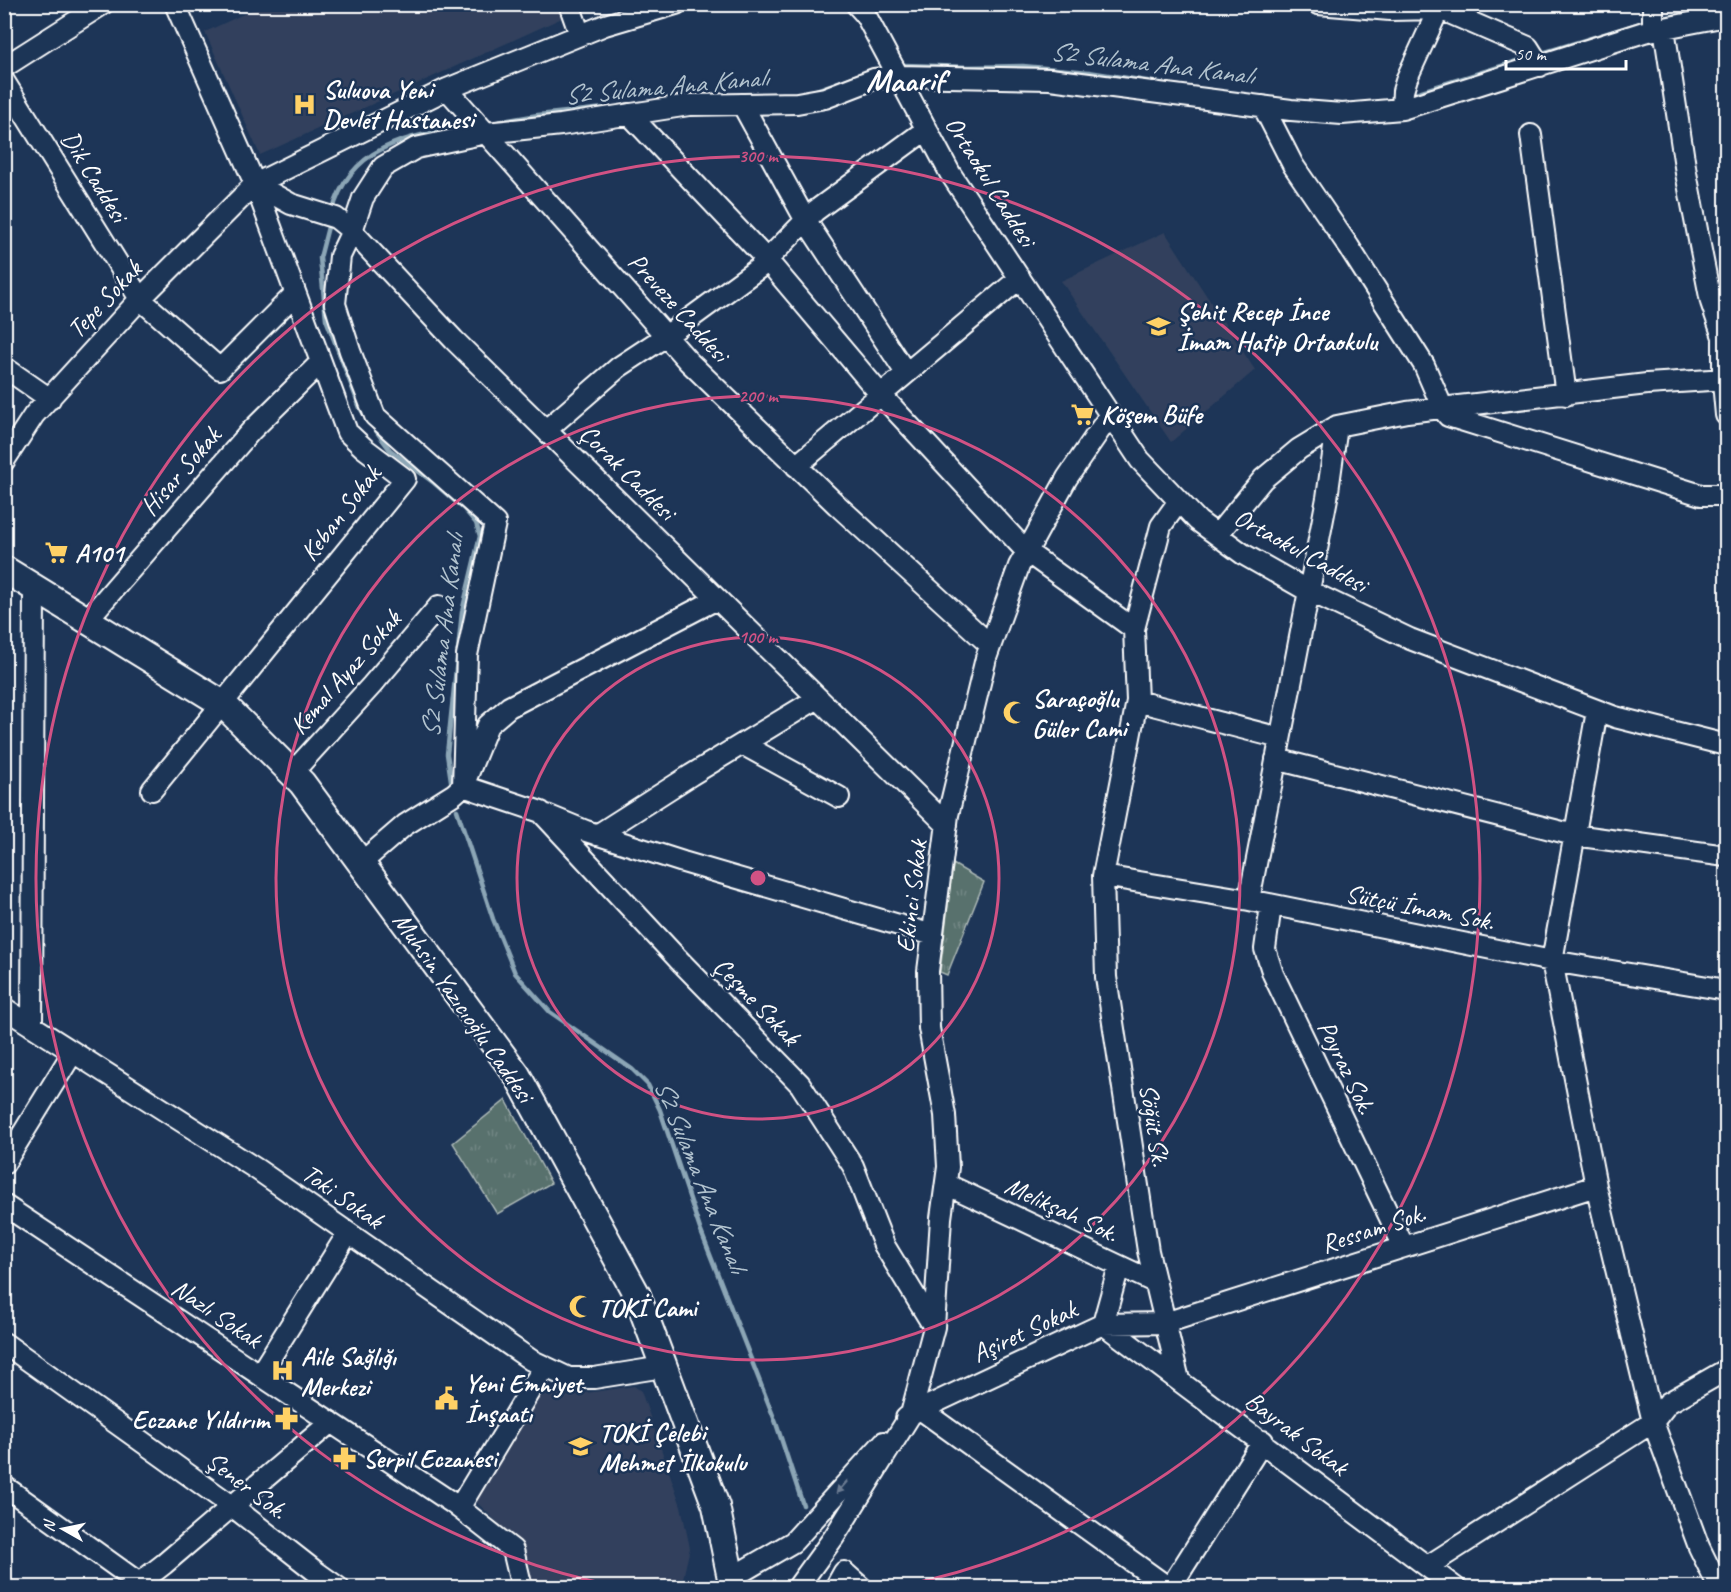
<svg xmlns="http://www.w3.org/2000/svg" width="1731" height="1592" font-family="Caveat,sans-serif">
<style>
.built{fill:#31415d}
.grass{fill:url(#grass-tufts);stroke:#acb8b6;stroke-width:1.5}
.lines{fill:none;stroke-linecap:round;stroke-linejoin:round}
.stream{stroke:#8ca6b6;stroke-width:4.5}
.minor-casing{stroke:#fff;stroke-width:24}
.major-casing{stroke:#fff;stroke-width:30}
.minor{stroke:#1d3557;stroke-width:20}
.major{stroke:#1d3557;stroke-width:26}
.oneway{fill:#6c7c92}
.ring{fill:none;stroke:#d15284;stroke-width:3}
.labels{text-anchor:middle;stroke-width:5;stroke-linejoin:round;paint-order:stroke}
.poi-label{font-size:26px;font-weight:bold;fill:#fff;stroke:#1d3557;text-anchor:start}
.street-label{font-size:26px;fill:#fff;stroke:#1d3557}
.water-label{font-size:27px;font-style:italic;fill:#b2c3cf;stroke:#1d3557}
.district-label{font-size:32px;font-weight:bold;fill:#fff;stroke:#1d3557}
.centre{fill:#d15284;stroke:#1d3557;stroke-width:3}
.ring-label{font-size:18px;text-anchor:middle;font-weight:bold;fill:#d15284;stroke:#1d3557;stroke-width:5;stroke-linejoin:round;paint-order:stroke}
</style>
<defs>
<pattern id="grass-tufts" width="24" height="20" patternUnits="userSpaceOnUse" patternTransform="scale(1.5)"><rect width="24" height="20" fill="#58716d"/><path d="M3 7l-1-3M5 7V3M7 7l1-3M15 17l-1-3M17 17v-4M19 17l1-3" fill="none" stroke="#718683"/></pattern>
</defs>
<rect width="100%" height="100%" fill="#1d3557"/>
<filter id="ink" filterUnits="userSpaceOnUse"><feTurbulence type="fractalNoise" baseFrequency=".0167" numOctaves="2"/><feDisplacementMap in="SourceGraphic" scale="12" xChannelSelector="R" yChannelSelector="G"/><feConvolveMatrix kernelMatrix="1 2 1 2 8 2 1 2 1" color-interpolation-filters="sRGB"/></filter>
<g filter="url(#ink)">
<path class="built" d="M265 4H556L562 18 260 155 205 32Z
M1165 232 1255 370 1171 442 1061 281Z
M545 1385 565 1396 634 1386 641 1391 681 1506 690 1548 681 1587H533L522 1546 472 1498 536 1390Z"/>
<path class="grass" d="M953 864 984 882 947 975 940 972Z
M506 1100 551 1183 497 1214 453 1143Z"/>
<g class="lines">
<path class="stream" d="M1664 18 1724 4
M1539 54 1644 22
M904 65 969 67 1023 66 1089 72 1185 87
M810 92 873 70
M1409 95 1524 59
M497 122 538 115 605 108
M332 213C349 146 407 136 466 127
M329 223 320 258 326 319 360 408 366 417
M371 424 390 450 434 483 464 509 476 523 480 536 462 612 447 754 452 787
M457 810 493 919 515 973 550 1012 632 1069 648 1085 660 1110 700 1229 776 1423 803 1505"/>
<defs>
<path id="minor" d="M569 4 580 35
M856 4 865 14 950 173 1140 460 1198 521 1243 554 1303 588 1410 639 1615 717 1726 745
M1318 4 1390 10 1440 9 1528 47 1540 66
M1653 4V30
M1664 28 1686 173 1711 302 1723 337V382L1726 415
M4 67 103 4
M4 81 140 299 220 369 295 294
M447 89 688 361 837 505 990 645
M742 104 806 221 906 373
M1263 106 1293 165 1349 247 1424 365 1443 409 1448 416 1701 495H1726
M1402 109 1403 91 1407 78 1441 4
M629 114 767 260 881 395 1027 552 1134 629 1161 526 1179 501
M1531 135 1566 395
M255 184 291 204 336 218 352 231 454 340 947 825
M4 367 50 399
M546 430 619 367 666 336 759 268 815 211 927 129
M4 461 34 415 140 299 255 184 447 89 605 25 676 4
M796 466 1020 278
M1217 535 1263 479 1299 449 1337 426 1407 412 1647 384 1726 379
M87 620 251 431 320 363
M1134 629 1137 701 1103 876 1106 977 1148 1251 1179 1380
M1137 701 1280 738
M1597 711 1552 961 1596 1186 1653 1422 1699 1547 1719 1588
M742 744 839 797
M1276 759 1574 835 1726 856
M292 773 372 685 439 606
M152 790 405 479 364 448 347 432 255 184 175 4
M547 815 586 831 683 862 933 935
M597 835 691 775 818 698
M361 863 405 825 454 794 463 786 488 725 509 707 717 599
M1103 876 1249 900 1552 961 1726 990
M1249 900 1327 498 1337 426
M1271 905 1265 949 1273 974 1404 1247
M4 1008 258 1170 531 1360 569 1378H594L663 1367
M32 1026 34 587
M4 1164 73 1052
M946 1184 1156 1283
M4 1205 454 1504 513 1550 522 1588
M1119 1266 1103 1324 1456 1588
M934 1327 884 1245 853 1166 800 1084 678 959 541 812 463 786 467 655 495 523 375 416 350 351 335 304 340 256 352 231 363 198 383 167 416 148 486 133 561 125 689 105 797 103 825 98 874 79 898 76 1050 79 1291 110 1342 114 1402 109 1644 32 1726 16
M4 1343 232 1506 315 1571 339 1588
M260 1374 348 1233
M920 1409 1169 1588
M906 1418 911 1414 1103 1324 1165 1323 1596 1186
M4 1486 146 1588
M459 1508 544 1367
M1428 1566 1653 1422 1668 1403 1726 1370
M731 1578 793 1542 884 1442
M133 1588 164 1564 331 1422
M797 1588 834 1537 911 1414 934 1327 941 1218 948 1167 945 1115 929 1028 928 971 948 815 986 658 1019 566 1067 478 1110 415
M835 1588 844 1572 862 1588
M1170 1588 1263 1441"/>
<path id="major" d="M4 569 223 704 302 783 517 1075 637 1295 716 1506 733 1588"/>
</defs>
<use href="#minor" class="minor-casing"/>
<use href="#major" class="major-casing"/>
<use href="#minor" class="minor"/>
<use href="#major" class="major"/>
</g>
<defs><path id="oneway-solid" d="M-6-.8H1V-3.2L6.5 0L1 3.2V.8H-6Z" transform="scale(1.5)"/></defs>
<use class="oneway" href="#oneway-solid" transform="translate(842 1487) rotate(131)"/>
</g>
<g class="ring">
<circle cx="758" cy="878" r="241"/>
<circle cx="758" cy="878" r="482"/>
<path d="M620 1587A722 722 0 1 1 896 1587"/>
</g>
<defs>
<symbol id="hospital-bare" viewBox="-9 -9 18 18"><path d="M-5-5h3v3.5h4V-5h3V5h-3V1.5h-4V5h-3Z" fill="#ffd166" stroke="#1d3557" stroke-width="2.5" paint-order="stroke"/></symbol>
<symbol id="school-bare" viewBox="-9 -9 18 18"><path d="M0-5L7-2L0 1L-7-2ZM-4 1L0 2.5L4 1V4Q0 6-4 4Z" fill="#ffd166" stroke="#1d3557" stroke-width="2.5" paint-order="stroke"/></symbol>
<symbol id="supermarket-bare" viewBox="-9 -9 18 18"><path d="M-6-5.5h2.5l.6 2H6L4.5 2H-2.5L-4.4-4H-6ZM-1.5 3.2a1.3 1.3 0 1 0 .1 0ZM3 3.2a1.3 1.3 0 1 0 .1 0Z" fill="#ffd166" stroke="#1d3557" stroke-width="2.5" paint-order="stroke"/></symbol>
<symbol id="mosque-bare" viewBox="-9 -9 18 18"><path d="M3.5-4.9A6 6 0 1 0 3.5 4.9A5 5 0 1 1 3.5-4.9Z" fill="#ffd166" stroke="#1d3557" stroke-width="2.5" paint-order="stroke"/></symbol>
<symbol id="civic-bare" viewBox="-9 -9 18 18"><path d="M-.6-6.5H3V-4.5H.6V-3L4-1V1h2V6H-6V1h2V-1L-.6-3ZM-1.2 2.5V6h2.4V2.5Z" fill="#ffd166" stroke="#1d3557" stroke-width="2.5" paint-order="stroke"/></symbol>
<symbol id="pharmacy-bare" viewBox="-9 -9 18 18"><path d="M-2-6h4v4h4v4h-4v4h-4v-4h-4v-4h4Z" fill="#ffd166" stroke="#1d3557" stroke-width="2.5" paint-order="stroke"/></symbol>
</defs>
<g fill-rule="evenodd">
<use href="#hospital-bare" x="288" y="88" width="33" height="33"/>
<use href="#school-bare" x="1142" y="310" width="33" height="33"/>
<use href="#supermarket-bare" x="1066" y="398" width="33" height="33"/>
<use href="#supermarket-bare" x="40" y="536" width="33" height="33"/>
<use href="#mosque-bare" x="998" y="696" width="33" height="33"/>
<use href="#mosque-bare" x="564" y="1290" width="33" height="33"/>
<use href="#hospital-bare" x="266" y="1354" width="33" height="33"/>
<use href="#civic-bare" x="430" y="1382" width="33" height="33"/>
<use href="#pharmacy-bare" x="270" y="1402" width="33" height="33"/>
<use href="#school-bare" x="564" y="1430" width="33" height="33"/>
<use href="#pharmacy-bare" x="328" y="1442" width="33" height="33"/>
</g>
<g class="labels">
<g class="poi-label">
<text x="323" y="98">Suluova Yeni<tspan x="323" dy="30">Devlet Hastanesi</tspan></text>
<text x="1177" y="320">Şehit Recep İnce<tspan x="1177" dy="30">İmam Hatip Ortaokulu</tspan></text>
<text x="1101" y="423">Köşem Büfe</text>
<text x="75" y="562">A101</text>
<text x="1032" y="707">Saraçoğlu<tspan x="1032" dy="30">Güler Cami</tspan></text>
<text x="598" y="1316">TOKİ Cami</text>
<text x="301" y="1365">Aile Sağlığı<tspan x="301" dy="30">Merkezi</tspan></text>
<text x="465" y="1392">Yeni Emniyet<tspan x="465" dy="30">İnşaatı</tspan></text>
<text x="269" y="1428" text-anchor="end">Eczane Yıldırım</text>
<text x="599" y="1441">TOKİ Çelebi<tspan x="599" dy="30">Mehmet İlkokulu</tspan></text>
<text x="363" y="1467">Serpil Eczanesi</text>
</g>
<g class="street-label">
<text transform="translate(95 176) rotate(58)" y="9">Dik Caddesi</text>
<text transform="translate(991 181) rotate(58)" y="9">Ortaokul Caddesi</text>
<text transform="translate(104 299) rotate(-47)" y="9">Tepe Sokak</text>
<text transform="translate(679 307) rotate(48)" y="9">Preveze Caddesi</text>
<text transform="translate(180 471) rotate(-49)" y="9">Hisar Sokak</text>
<text transform="translate(628 472) rotate(45)" y="9">Çorak Caddesi</text>
<text transform="translate(340 513) rotate(-52)" y="9">Keban Sokak</text>
<text transform="translate(1301 550) rotate(29)" y="9">Ortaokul Caddesi</text>
<text transform="translate(345 672) rotate(-49)" y="9">Kemal Ayaz Sokak</text>
<text transform="translate(911 896) rotate(-83)" y="9">Ekinci Sokak</text>
<text transform="translate(1420 907) rotate(11)" y="9">Sütçü İmam Sok.</text>
<text transform="translate(757 1001) rotate(46)" y="9">Çeşme Sokak</text>
<text transform="translate(464 1007) rotate(55)" y="9">Muhsin Yazıcıoğlu Caddesi</text>
<text transform="translate(1347 1067) rotate(64)" y="9">Poyraz Sok.</text>
<text transform="translate(1155 1125) rotate(81)" y="9">Söğüt Sk.</text>
<text transform="translate(343 1196) rotate(35)" y="9">Toki Sokak</text>
<text transform="translate(1062 1209) rotate(25)" y="9">Melikşah Sok.</text>
<text transform="translate(1373 1228) rotate(-18)" y="9">Ressam Sok.</text>
<text transform="translate(217 1313) rotate(34)" y="9">Nazlı Sokak</text>
<text transform="translate(1024 1331) rotate(-25)" y="9">Aşiret Sokak</text>
<text transform="translate(1297 1433) rotate(37)" y="9">Bayrak Sokak</text>
<text transform="translate(247 1485) rotate(37)" y="9">Şener Sok.</text>
</g>
<g class="water-label">
<text transform="translate(1152 63) rotate(7)" y="9">S2 Sulama Ana Kanalı</text>
<text transform="translate(666 86) rotate(-5)" y="9">S2 Sulama Ana Kanalı</text>
<text transform="translate(442 636) rotate(-83)" y="9">S2 Sulama Ana Kanalı</text>
<text transform="translate(701 1176) rotate(68)" y="9">S2 Sulama Ana Kanalı</text>
</g>
<g class="district-label">
<text x="905" y="91">Maarif</text>
</g>
</g>
<circle cx="758" cy="878" r="9" class="centre"/>
<g class="ring-label">
<text x="758" y="162">300 m</text>
<text x="758" y="402">200 m</text>
<text x="758" y="643">100 m</text>
</g>
<rect width="1731" height="1592" fill="none" stroke="#1d3557" stroke-width="24"/>
<rect x="12" y="12" width="1707" height="1568" fill="none" stroke="#fff" stroke-width="2" filter="url(#ink)"/>
<g transform="translate(63 1529) rotate(279)" stroke="#1d3557" stroke-width="4.5" paint-order="stroke">
<path d="M0-4.5L10 22L0 15L-10 22Z" fill="#ffffff"/>
<text y="-9" font-size="16" font-weight="bold" text-anchor="middle" fill="#ffffff">N</text>
</g>
<path d="M1506 60v9h120v-9" fill="none" stroke="#ffffff" stroke-width="3"/>
<text x="1515" y="60" font-size="18" fill="#ffffff" stroke="#1d3557" stroke-width="4.5" paint-order="stroke">50 m</text>
</svg>
